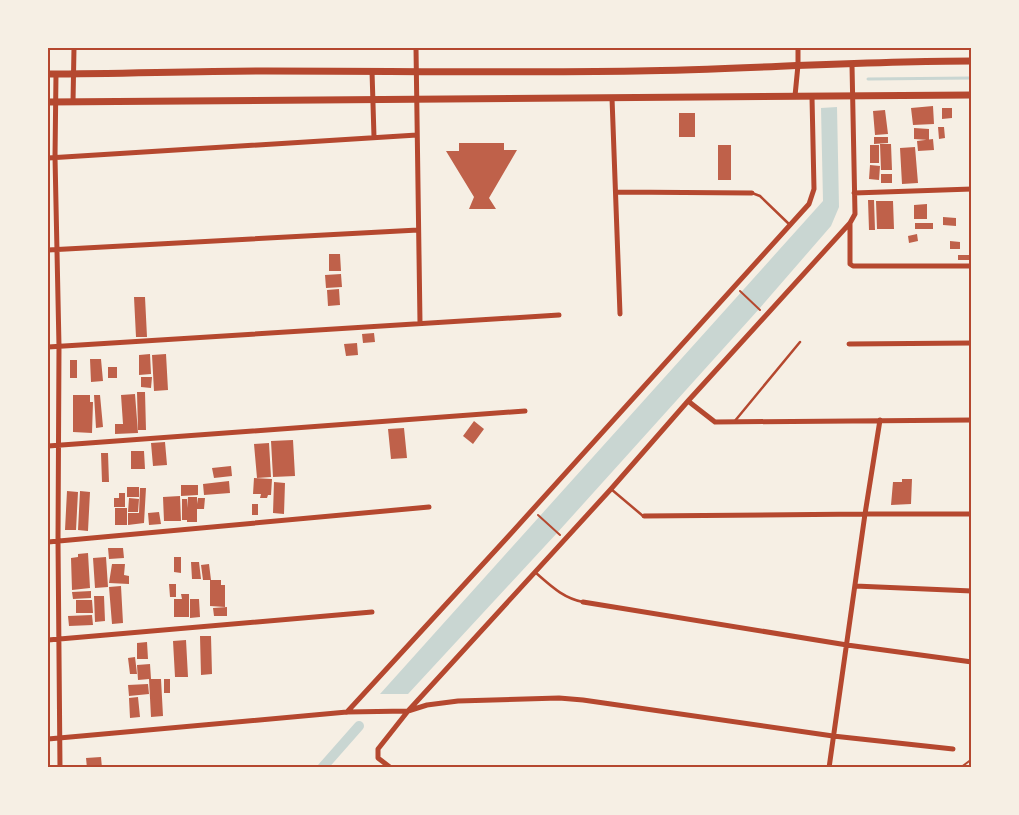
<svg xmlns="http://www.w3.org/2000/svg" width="1019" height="815" font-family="'Fira Sans',sans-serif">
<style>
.water{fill:#c9d6d2}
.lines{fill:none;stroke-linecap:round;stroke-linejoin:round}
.stream{stroke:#c9d6d2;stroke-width:3}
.canal{stroke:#c9d6d2;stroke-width:10}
.building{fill:#bf614a}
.path{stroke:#b5482f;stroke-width:2}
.service{stroke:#b5482f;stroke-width:2.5}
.minor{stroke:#b5482f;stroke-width:5}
.tertiary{stroke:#b5482f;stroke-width:7}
.neatline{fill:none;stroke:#b5482f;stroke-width:2}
</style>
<rect width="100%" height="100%" fill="#f6efe4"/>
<path class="water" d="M837 107 839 207 831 226 759 309 557 533 408 694H380L823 201 821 108Z"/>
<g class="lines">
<path class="stream" d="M868 79 972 78"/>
<path class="canal" d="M322 768 359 726"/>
</g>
<path class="building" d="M933 106 934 124 913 125 911 108Z
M942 108H952V118L942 119Z
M885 110 888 134 875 135 873 111Z
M679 113H695V137H679Z
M938 127H944L945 138 939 139Z
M914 128 929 129V140L914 139Z
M874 137H888V143L874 144Z
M933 139 934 150 918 151 917 141Z
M459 143H504V150H517L489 198 496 209H469L474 197 446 151H459Z
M880 144H891L892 170H881Z
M718 145H731V180H718Z
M870 145H879V163H870Z
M915 147 918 183 902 184 900 148Z
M870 165 880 166 879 180 869 179Z
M881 174H892V183H881Z
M868 200H874L875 230H869Z
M876 201H893L894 229H877Z
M927 204V219H914V205Z
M943 217 956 218V226L943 225Z
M915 223H933V229H915Z
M917 234 918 241 909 243 908 236Z
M950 241 960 242V249H950Z
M329 254H340L341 271H329Z
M958 255H972V260H958Z
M341 274 342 287 326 288 325 275Z
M339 289 340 305 328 306 327 290Z
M134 297H145L147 337H136Z
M374 333 375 342 363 343 362 334Z
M357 343 358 355 346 356 344 344Z
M150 354 151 374 139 375V355Z
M166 354 168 390 154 391 152 355Z
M90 359H101L103 381 91 382Z
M70 360H77V378H70Z
M108 367H117V378H108Z
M141 377H152L151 388 141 387Z
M137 392H145L146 430H138Z
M135 394 138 433 115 434V424H123L121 395Z
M73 395H90V402H93L92 433 73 432Z
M94 395H100L103 427 96 428Z
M474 421 484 429 473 444 463 436Z
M404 428 407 458 391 459 388 429Z
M293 440 295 476 273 477 271 441Z
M165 442 167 465 153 466 151 443Z
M269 443 271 477 257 478 254 444Z
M131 451H144L145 469H131Z
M101 453H108L109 482H102Z
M231 466 232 476 214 478 212 468Z
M254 478 272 479 271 495H268L267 498H260L261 494H253Z
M902 479H912L911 504 891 505 893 482H902Z
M229 481 230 493 204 495 203 484Z
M274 482 285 483 284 514 273 513Z
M181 485H198V495L181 496Z
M127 487H139V497H127Z
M140 488H146L144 523 128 525V513H139Z
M67 491 78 492 76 530H65Z
M80 491 90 492 88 531 78 530Z
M119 493H125V507H114V498H119Z
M180 496 181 521H164L163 497Z
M188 497H197V504L198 498H205L204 509H197V522H187V520H182V499H187V508Z
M129 498 139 499 138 512H128Z
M252 504H258V515H252Z
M115 508H127V525H115Z
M159 512 161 524 149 525 148 513Z
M108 548H123L124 558 109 559Z
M88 553 90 588 72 590 71 558 78 557V554Z
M106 557 108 587 95 588 93 558Z
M174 557H181V573L174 572Z
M191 562H199L201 579H192Z
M112 564H125L124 575 129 576V584L109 583Z
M209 564 211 580H203L201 565Z
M210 580H221V585H225V607L210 606Z
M169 584H176V597H170Z
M121 586 123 623 112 624 109 587Z
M91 591V598L73 599 72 592Z
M181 594H189V617H174V599H182Z
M94 596H104L105 621 95 622Z
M190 599H199L200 617 190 618Z
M76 600H92L93 613H76Z
M227 607V616H214L213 608Z
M92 615 93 625 69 626 68 616Z
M200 636H211L212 674 201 675Z
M186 640 188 677H175L173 641Z
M147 642 148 659H137V643Z
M135 657 137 674H130L128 658Z
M150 664 151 679H161L163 716 151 717 149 679 138 680 137 665Z
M164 679H170V693H164Z
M148 684 149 694 129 696 128 685Z
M138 697 140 717 130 718 129 698Z
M101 757 102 768H87L86 758Z"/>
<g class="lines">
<path class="path" d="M740 291 760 310
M538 515 560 535
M960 768 972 759"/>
<path class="service" d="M752 193 760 196 790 225
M734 422 800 342
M611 489 643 516
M536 573C551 586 563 598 583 602"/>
<path class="minor" d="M416 48 420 323
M372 71 374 137
M56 74 55 157 59 346 58 541 60 768
M795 96 798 65V48
M612 98 620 314
M73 102 74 48
M48 158 417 135
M616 192 752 193
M854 193 972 189
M850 223V264L853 266H972
M48 250 418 230
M849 344 972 343
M48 347 559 315
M688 401 715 422 972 420
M48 446 525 411
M644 516 865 514H972
M48 542 429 507
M855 586 972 591
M583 602 847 645 972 662
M48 640 372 612
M347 712 505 540 809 204 814 189 812 97
M48 739 347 712 408 711 427 705 458 701 559 698 583 700 833 736 953 749
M391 768 378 758V749L408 711 611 489 688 401 850 223 855 214 852 65
M829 768 865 514 880 420"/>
<path class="tertiary" d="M48 74C120 74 193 71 266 71 390 71 513 73 637 71 749 69 860 61 972 61
M48 102 972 95"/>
</g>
<rect width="1019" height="815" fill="none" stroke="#f6efe4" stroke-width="98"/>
<rect x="49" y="49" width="921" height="717" class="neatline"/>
</svg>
